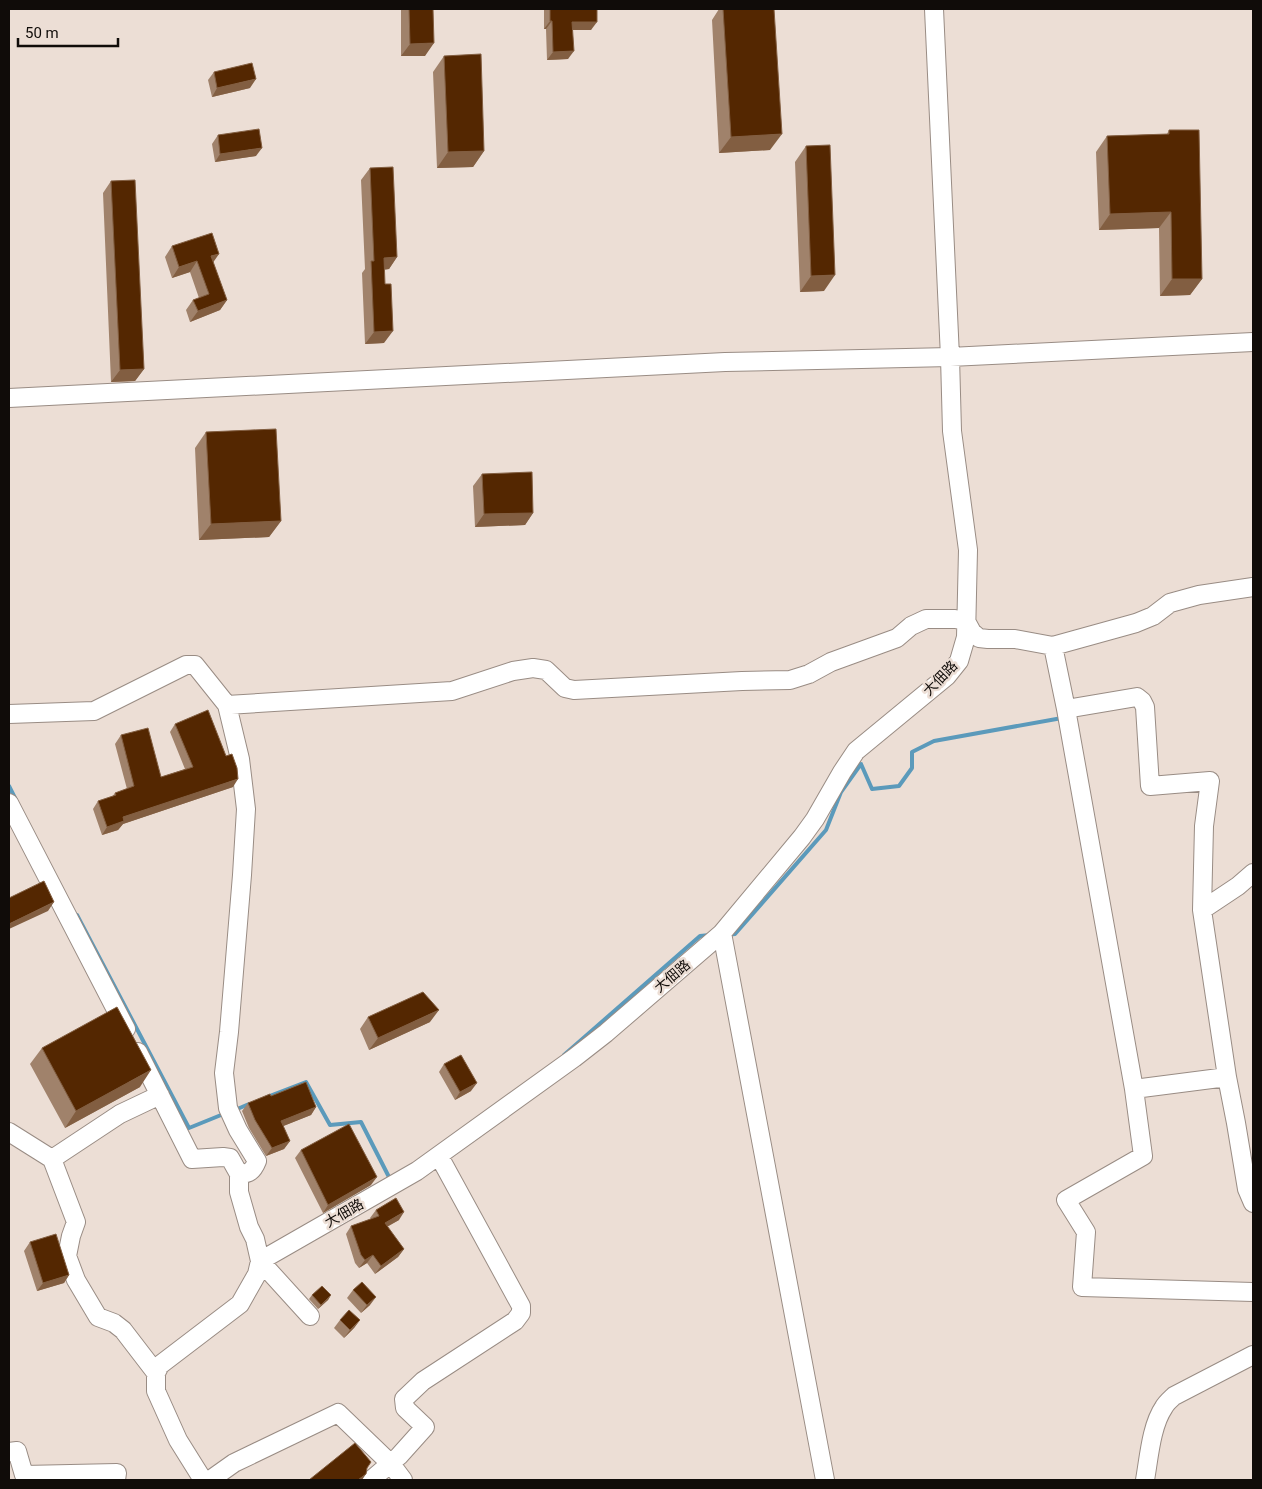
<svg xmlns="http://www.w3.org/2000/svg" width="1262" height="1489" font-family="Roboto,'Noto Sans TC',sans-serif">
<style>
.lines{fill:none;stroke-linecap:round;stroke-linejoin:round}
.stream{stroke:#5b9abb;stroke-width:4}
.minor-casing{stroke:#998c84;stroke-width:20}
.minor{stroke:#fff;stroke-width:18}
.wall{fill:#a0826b}
.shaded-wall{fill:#825e41}
.building{fill:#542701;stroke:#825e41}
.labels{text-anchor:middle;stroke-width:5;stroke-linejoin:round;paint-order:stroke}
.street-label{font-size:14px;fill:#100c09;stroke:#ecded5}
</style>
<rect width="100%" height="100%" fill="#ecded5"/>
<g class="lines">
<path class="stream" d="M9 786 16 800
M77 915 189 1128 226 1113
M727 935 735 934 826 830 841 792 861 764 872 789 899 786 912 768V752L934 741 1062 718
M564 1055 700 936 710 935
M267 1097 306 1082 330 1125 361 1122 391 1181
M235 1110 249 1104"/>
<defs>
<path id="minor" d="M9 398 725 362 950 357 1253 342
M966 621 972 632 979 638 988 639H1015L1053 646 1136 623 1153 616 1170 603 1199 595 1253 587
M1053 646 1066 709 1134 1089 1143 1156 1066 1200 1086 1232 1082 1287 1253 1292
M227 705 240 759 246 809 242 875 229 1032 224 1073 228 1108 238 1130 257 1161C253 1171 249 1174 239 1174
M1066 709 1137 697 1142 701 1145 707 1150 786 1210 781 1204 826 1202 910 1227 1077
M9 714 94 711 186 665H195L227 705 452 691 513 671 533 668 546 670 565 688 574 690 742 681 790 680 809 674 831 662 897 638 911 626 926 619H955L966 621
M9 803 126 1029
M1202 910 1238 886 1253 873
M722 933 825 1480
M138 1052 192 1159 223 1157 230 1158 239 1174V1192L249 1227 255 1239 260 1261 310 1316
M1134 1089 1227 1077 1236 1123 1247 1189 1253 1203
M9 1132 52 1159 76 1222 71 1236 67 1256 76 1280 98 1317 114 1323 123 1330 156 1373
M52 1159 120 1114 160 1095
M9 1452 17 1451 24 1475 117 1473 116 1480
M203 1480 178 1440 156 1391V1373L160 1365 240 1304 257 1274 260 1261 417 1171 574 1058 606 1033 722 933 802 837 815 819 842 772 856 751 947 676 959 661 966 637 968 550 952 431 950 357 934 9
M210 1480 234 1463 338 1413 391 1464 403 1480
M371 1480 399 1456 425 1427 405 1408 404 1399 423 1381 515 1321 521 1313V1306L439 1156
M1145 1480C1149 1458 1151 1426 1164 1407 1166 1403 1171 1399 1174 1396L1253 1355"/>
</defs>
<use href="#minor" class="minor-casing"/>
<use href="#minor" class="minor"/>
</g>
<path class="wall" d="M401 9H433L425 56H401Z
M544 9H597L591 30H573L568 59 547 60 546 29H544Z
M719 9H774L770 150 719 153 712 20Z
M444 56 484 151 473 167 437 168 433 72Z
M214 72 250 88 212 97 208 80Z
M1169 130 1202 279 1190 295 1160 296 1159 228 1099 230 1096 152 1107 136 1167 134Z
M218 135 256 156 215 162 212 144Z
M806 146 824 291 800 292 795 162Z
M370 168 397 257 389 269 384 270V343L365 344 362 273 365 269 361 180Z
M111 181 144 369 135 381 111 382 103 193Z
M172 246 213 262 227 300 220 310 190 322 186 310 193 300 199 298 190 272 172 278 165 257Z
M206 432 281 521 269 537 199 540 195 448Z
M482 474 533 513 525 525 475 527 473 486Z
M175 724 233 787 123 824 118 830 102 835 93 809 98 801 112 797 115 793 127 789 115 744 121 735 161 777 185 769 170 732Z
M368 1017 430 1022 369 1050 360 1029Z
M42 1048 140 1087 65 1128 30 1064Z
M444 1064 471 1091 455 1100 439 1072Z
M271 1096 316 1107 311 1115 283 1126 290 1141 284 1149 266 1156 249 1128 242 1111 248 1103Z
M301 1150 371 1185 323 1213 295 1158Z
M376 1210 399 1220 387 1227 404 1249 398 1257 375 1274 367 1263 359 1268 355 1263 346 1234 351 1226 371 1219 370 1218Z
M30 1242 69 1275 64 1283 37 1291 24 1251Z
M353 1290 370 1305 361 1313 347 1298Z
M312 1295H331L328 1300 318 1309 309 1299Z
M340 1320H360L354 1328 344 1338 334 1328Z"/>
<path class="shaded-wall" d="M550 21H552L546 29H544Z
M572 22H597L591 30H566Z
M434 43 425 56H401L410 44Z
M574 51 568 59 547 60 553 52Z
M256 79 250 88 212 97 217 88Z
M782 134 770 150 719 153 731 137Z
M262 148 256 156 215 162 220 154Z
M484 151 473 167 437 168 448 152Z
M1171 212 1159 228 1099 230 1110 214Z
M219 254 212 264 211 256Z
M397 257 389 269 376 270 384 258Z
M197 261 190 272 172 278 179 267Z
M835 275 824 291 800 292 811 276Z
M1172 279H1202L1190 295 1160 296Z
M227 300 220 310 190 322 198 311Z
M393 331 384 343 365 344 374 332Z
M144 369 135 381 111 382 120 370Z
M533 513 525 525 475 527 484 514Z
M281 521 269 537 199 540 211 524Z
M238 779 233 787 123 824 118 830 102 835 107 827 123 817Z
M54 902 48 911 9 929V924Z
M439 1010 430 1022 369 1050 378 1038Z
M151 1070 140 1087 65 1128 76 1111Z
M477 1083 471 1091 455 1100 460 1092Z
M316 1107 311 1115 276 1129 281 1121Z
M290 1141 284 1149 266 1156 272 1148Z
M377 1177 371 1185 323 1213 328 1205Z
M404 1212 399 1220 379 1231 385 1223Z
M404 1249 398 1257 375 1274 381 1266Z
M373 1255 367 1263 359 1268 365 1260Z
M69 1275 64 1283 37 1291 43 1283Z
M331 1295 328 1300 318 1309 321 1305Z
M376 1297 370 1305 361 1313 367 1305Z
M360 1320 354 1328 344 1338 350 1330Z
M366 1474 362 1480H358Z"/>
<path class="building" d="M409 9H433L434 43 410 44Z
M550 9H597V22H572L574 51 553 52 552 21H550Z
M723 9H774L782 134 731 137Z
M481 54 484 151 448 152 444 56Z
M252 63 256 79 217 88 214 72Z
M259 129 262 148 220 154 218 135Z
M1169 130H1199L1202 279H1172L1171 212 1110 214 1107 136 1169 134Z
M830 145 835 275 811 276 806 146Z
M393 167 397 257 384 258 385 284H391L393 331 374 332 371 261H374L370 168Z
M135 180 144 369 120 370 111 181Z
M212 233 219 254 211 256 227 300 198 311 193 300 209 294 197 261 179 267 172 246Z
M276 429 281 521 211 524 206 432Z
M532 472 533 513 484 514 482 474Z
M208 710 226 756 232 754 237 768 238 779 123 817 124 821 107 827 98 801 116 795 115 793 134 786 121 735 148 728 161 777 193 767 175 724Z
M44 881 54 902 9 924V898Z
M423 992 439 1010 378 1038 368 1017Z
M117 1007 151 1070 76 1111 42 1048Z
M461 1055 477 1083 460 1092 444 1064Z
M306 1082 316 1107 281 1121 290 1141 272 1148 255 1120 248 1103 270 1094 271 1096Z
M349 1124 377 1177 328 1205 301 1150Z
M396 1198 404 1212 385 1223 404 1249 381 1266 373 1255 365 1260 361 1255 351 1226 379 1216 376 1210Z
M56 1234 69 1275 43 1283 30 1242Z
M362 1282 376 1297 367 1305 353 1290Z
M322 1286 331 1295 321 1305 312 1295Z
M349 1310 360 1320 350 1330 340 1320Z
M355 1443 371 1462 367 1468 366 1474 358 1480H309Z"/>
<g class="labels">
<g class="street-label">
<text transform="translate(940 678) rotate(-46)" y="5">大佃路</text>
<text transform="translate(672 976) rotate(-40)" y="5">大佃路</text>
<text transform="translate(344 1213) rotate(-30)" y="5">大佃路</text>
</g>
</g>
<rect width="1262" height="1489" fill="none" stroke="#100c09" stroke-width="20"/>
<path d="M18 38v8h100v-8" fill="none" stroke="#100c09" stroke-width="2.5"/>
<text x="25" y="38" font-size="15" fill="#100c09" stroke="#ecded5" stroke-width="4" paint-order="stroke">50 m</text>
</svg>
